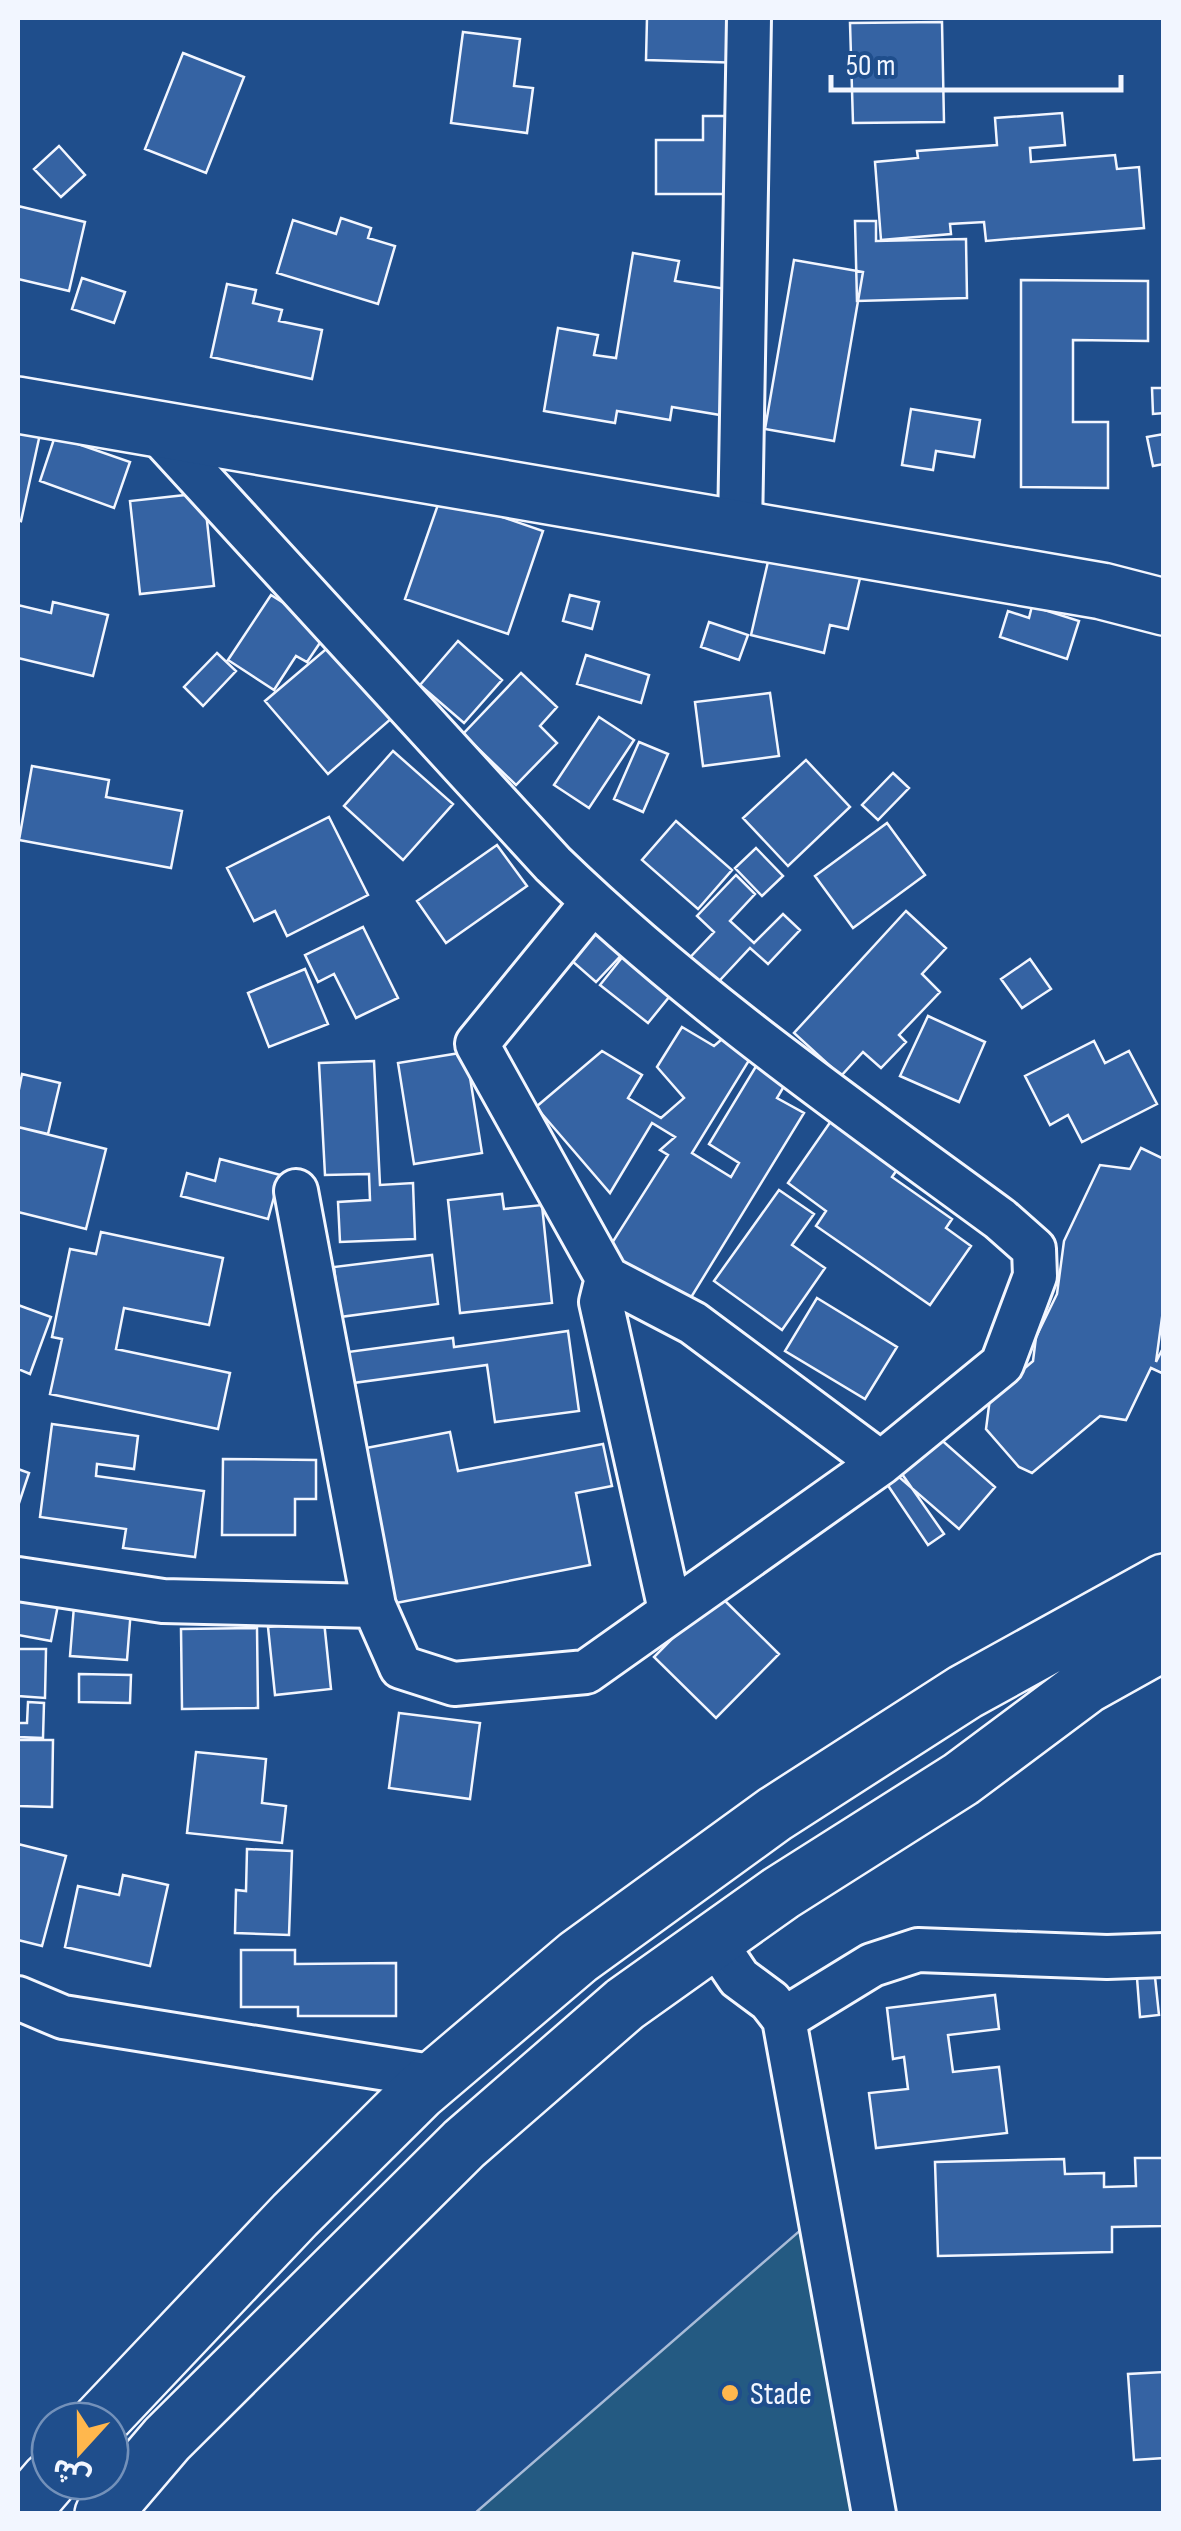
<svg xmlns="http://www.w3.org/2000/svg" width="1181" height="2531" font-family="'Sofia Sans Condensed','Noto Sans Arabic',sans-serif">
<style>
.green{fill:#245a82;stroke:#a8bbd7;stroke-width:2.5}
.building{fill:#3563a3;stroke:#f2f6ff;stroke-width:2.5}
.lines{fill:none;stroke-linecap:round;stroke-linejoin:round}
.minor-casing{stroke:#f2f6ff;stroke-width:48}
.major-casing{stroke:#f2f6ff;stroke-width:60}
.highway-casing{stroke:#f2f6ff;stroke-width:60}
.minor{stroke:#1f4e8c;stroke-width:42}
.major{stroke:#1f4e8c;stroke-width:55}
.highway{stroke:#1f4e8c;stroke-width:55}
.poi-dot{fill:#ffb74d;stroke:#1f4e8c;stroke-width:4}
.labels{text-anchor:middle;stroke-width:8;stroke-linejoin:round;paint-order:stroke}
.poi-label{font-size:32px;fill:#f2f6ff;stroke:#1f4e8c;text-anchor:start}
</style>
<rect width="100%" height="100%" fill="#1f4e8c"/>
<path class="green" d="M811 2221 871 2513 474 2514Z"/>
<path class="building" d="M647 18H745L744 63 646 60Z
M942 22 944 122 853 123 850 23Z
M463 32 520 39 514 86 533 88 527 133 451 123Z
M183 53 244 77 206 173 145 149Z
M1062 113 1065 145 1030 148 1031 162 1115 155 1117 169 1139 167 1144 228 986 241 984 222 950 224 951 234 881 240 875 162 918 158 917 151 997 145 995 118Z
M703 116H738V194H656V140H703Z
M59 146 85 175 61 197 34 169Z
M18 206 85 222 69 291 18 279Z
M341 218 371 228 368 238 395 246 378 304 277 273 293 220 336 234Z
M855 221H876V241L966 239 967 298 857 301Z
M633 253 679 261 675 281 758 294 738 418 672 407 670 420 617 411 615 423 544 411 558 328 598 335 594 355 616 358Z
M794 260 863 272 834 441 765 429Z
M82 278 125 292 114 323 72 309Z
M1021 280 1148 281V341L1073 340V422H1108V488L1021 487Z
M227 284 256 290 253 303 282 310 279 321 322 330 312 379 211 357Z
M1152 388H1164V413L1153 414Z
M911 409 980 420 974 457 936 451 933 470 902 465Z
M18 429 40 434 21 521 18 520Z
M1164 434V464L1153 466 1147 437Z
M55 436 130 462 114 508 40 481Z
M204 493 214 586 140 594 130 501Z
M441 496 543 531 508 634 405 599Z
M770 553 861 574 848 629 830 625 824 653 751 635Z
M271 595 328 631 307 662 296 656 274 690 228 660Z
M570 595 599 602 592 629 563 621Z
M53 602 108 615 93 676 18 658V605L51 613Z
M1032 606 1079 621 1067 659 1000 637 1008 611 1029 618Z
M709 622 748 635 739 660 701 647Z
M338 639 400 711 328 774 265 701Z
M458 641 502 680 464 723 420 685Z
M217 653 236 671 203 706 184 687Z
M586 655 649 675 641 703 577 684Z
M521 673 557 707 540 726 557 743 516 785 463 734Z
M770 693 779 756 703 766 695 702Z
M599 717 634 740 589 808 554 785Z
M639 742 668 754 643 812 614 799Z
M393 751 453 804 403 860 344 806Z
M806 760 850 807 788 866 743 818Z
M32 766 109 780 106 797 182 811 171 868 19 840Z
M893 773 909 788 878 820 862 805Z
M329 817 368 895 287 936 275 911 254 921 227 868Z
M676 821 732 870 698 909 642 860Z
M887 823 925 875 853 928 815 876Z
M497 845 527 886 446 943 417 901Z
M756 848 783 876 762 896 735 868Z
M736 875 755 894 730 921 754 943 783 914 800 930 768 964 750 948 708 993 681 967 714 932 697 916Z
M906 911 946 948 922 974 940 992 899 1035 906 1042 881 1068 863 1052 841 1076 794 1033Z
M596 919 628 948 596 982 564 954Z
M363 927 398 998 356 1018 334 974 318 982 305 955Z
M624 955 678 986 648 1023 600 985Z
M1030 959 1051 989 1022 1008 1001 979Z
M305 969 328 1024 269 1047 248 993Z
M928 1016 985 1042 959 1102 900 1076Z
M682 1027 714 1046 729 1033 756 1049 692 1153 731 1177 739 1163 709 1144 761 1058 790 1076 777 1098 804 1113 687 1304 605 1254 668 1155 660 1150 675 1137 652 1123 610 1193 536 1107 602 1051 642 1075 628 1098 661 1118 684 1098 657 1067Z
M1094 1041 1105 1063 1129 1051 1157 1104 1082 1142 1068 1115 1050 1125 1025 1076Z
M466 1052 482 1153 414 1164 398 1063Z
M374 1061 380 1185 413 1183 415 1239 340 1242 338 1202 370 1200 369 1174 325 1175 319 1063Z
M22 1074 60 1083 48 1134 18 1127V1094Z
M838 1111 906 1157 892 1177 952 1219 946 1228 971 1246 930 1305 816 1226 826 1211 788 1183Z
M18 1127 106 1149 86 1229 18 1212Z
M1141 1148 1164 1159V1303L1156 1362 1164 1346V1374L1151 1368 1126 1420 1100 1416 1032 1473 1019 1467 986 1429 990 1398 1033 1361 1036 1337 1057 1294 1064 1241 1100 1165 1130 1169Z
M220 1159 280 1175 268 1219 181 1196 187 1173 215 1181Z
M779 1190 814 1214 792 1245 825 1268 782 1330 714 1281Z
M502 1194 504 1209 542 1205 552 1303 460 1313 448 1200Z
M101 1232 223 1258 209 1325 124 1308 116 1349 230 1373 218 1429 50 1394 62 1339 52 1337 70 1249 96 1254Z
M432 1255 438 1304 340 1317 334 1267Z
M817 1298 897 1347 865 1399 785 1351Z
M18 1305 51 1317 30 1374 18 1369Z
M568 1331 579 1411 495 1422 487 1365 353 1383 348 1352 453 1338 454 1347Z
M52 1424 138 1436 134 1469 97 1464 96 1476 204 1491 195 1557 123 1548 126 1529 40 1517Z
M929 1429 995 1487 959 1529 892 1471Z
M450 1432 458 1471 603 1444 612 1486 576 1493 590 1565 391 1604 361 1449Z
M223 1459 316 1460V1499H295V1535H222Z
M18 1469 29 1473 18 1506Z
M902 1474 944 1534 928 1545 887 1484Z
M717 1593 779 1654 716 1718 654 1657Z
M18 1598 58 1605 51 1641 18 1635Z
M74 1606 131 1609 127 1660 70 1656Z
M324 1621 331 1689 275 1695 268 1627Z
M257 1628 258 1708 182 1709 181 1629Z
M18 1649H46L45 1698 18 1696Z
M79 1674 131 1675 130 1703 79 1702Z
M28 1702 44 1703 43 1738 18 1737V1723H27Z
M399 1713 480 1723 470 1799 389 1788Z
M18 1740H53L52 1807 18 1806Z
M196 1752 266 1759 262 1803 286 1806 282 1843 187 1833Z
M18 1844 66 1856 42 1946 18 1940Z
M247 1849 292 1851 289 1935 235 1933 236 1890 246 1891Z
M123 1875 168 1885 150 1966 65 1947 78 1886 119 1895Z
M241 1950H295V1964L396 1963V2016H298V2007H241Z
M1155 1977 1159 2015 1140 2017 1137 1978Z
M995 1995 999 2029 948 2035 953 2072 999 2067 1007 2133 876 2148 869 2093 908 2089 904 2057 893 2059 887 2008Z
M1135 2158H1164V2226L1112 2227V2252L938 2256 935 2162 1064 2159 1065 2174 1104 2173V2187L1136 2186Z
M1164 2372V2458L1134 2460 1128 2374Z"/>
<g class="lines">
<defs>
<path id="minor" d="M152 426 553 864C690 997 846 1106 1000 1219L1034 1249 1035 1276 1002 1364 881 1463 586 1672 454 1684 401 1667 374 1606 296 1191
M740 529 749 18
M592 903 477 1044 607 1278 693 1323 881 1463
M607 1278 601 1302 670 1610
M18 1579 163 1601 374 1606
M714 1941 739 1978 770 2001 784 2019 874 2514
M18 1998 63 2017 437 2077
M784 2019 872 1965 918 1950 1107 1957 1164 1955"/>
<path id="major" d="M18 405 1102 591 1164 607"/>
<path id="highway" d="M100 2421 295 2215 419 2092 578 1957 775 1814 965 1692 1164 1582
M20 2514 50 2479
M103 2514 167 2439 464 2144 625 2004 781 1893 961 1779 1087 1685 1164 1642"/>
</defs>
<use href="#minor" class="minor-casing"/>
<use href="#major" class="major-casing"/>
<use href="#highway" class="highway-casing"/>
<use href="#minor" class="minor"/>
<use href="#major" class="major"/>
<use href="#highway" class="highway"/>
</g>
<circle class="poi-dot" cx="730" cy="2393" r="10"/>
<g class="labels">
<g class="poi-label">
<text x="750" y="2404">Stade</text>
</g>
</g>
<rect width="1181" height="2531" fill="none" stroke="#f2f6ff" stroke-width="40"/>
<g transform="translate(80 2451) rotate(201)"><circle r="48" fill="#1f4e8c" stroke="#7391ba" stroke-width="2.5"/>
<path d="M0-8L18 38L0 25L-18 38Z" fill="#ffb74d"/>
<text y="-15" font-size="28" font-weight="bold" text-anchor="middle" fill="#f2f6ff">ش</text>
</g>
<path d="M831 75v15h290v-15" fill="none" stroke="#f2f6ff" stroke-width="5"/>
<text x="846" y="75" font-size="30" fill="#f2f6ff" stroke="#1f4e8c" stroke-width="8" paint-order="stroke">50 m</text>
</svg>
